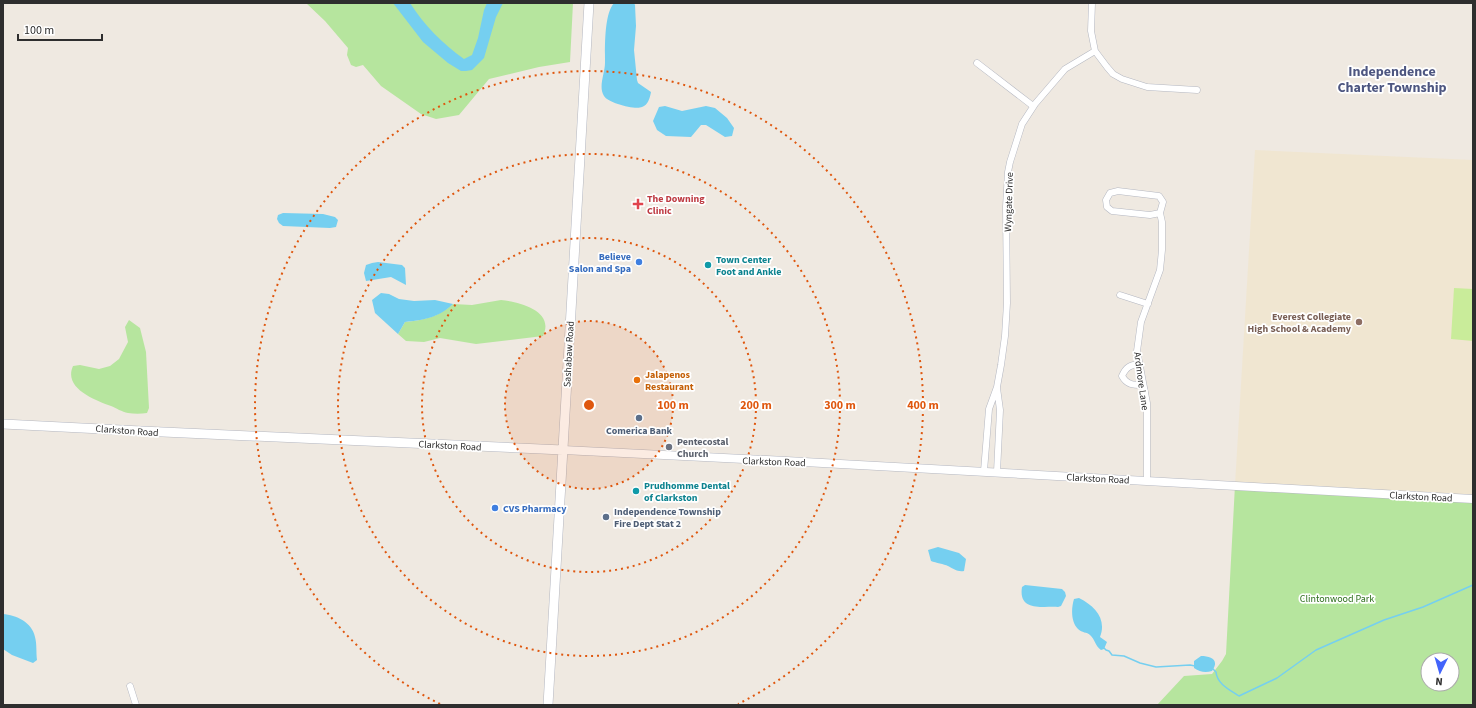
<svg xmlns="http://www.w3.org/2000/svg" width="1476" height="708" font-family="'Source Sans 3',sans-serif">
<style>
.education{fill:#f0e6d1}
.green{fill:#b6e59e;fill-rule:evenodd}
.pitch{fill:#c9ec9a}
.water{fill:#75cff0}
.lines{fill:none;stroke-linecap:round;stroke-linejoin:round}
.stream{stroke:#75cff0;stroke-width:1.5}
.minor-casing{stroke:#b4b7c1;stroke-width:7}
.tertiary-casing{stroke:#b4b7c1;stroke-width:9}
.secondary-casing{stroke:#b4b7c1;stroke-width:10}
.minor{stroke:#fff;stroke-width:6}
.tertiary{stroke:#fff;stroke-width:8}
.secondary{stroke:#fff;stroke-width:9}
.ring{fill:none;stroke:#df570e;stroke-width:2;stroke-dasharray:2 4}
.health-dot{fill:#e0444e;stroke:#fff;stroke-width:1.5}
.shop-dot{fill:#3f7fe0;stroke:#fff;stroke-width:1.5}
.culture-dot{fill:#0f9aa8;stroke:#fff;stroke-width:1.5}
.education-dot{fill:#8d6e63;stroke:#fff;stroke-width:1.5}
.food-dot{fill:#e8710a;stroke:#fff;stroke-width:1.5}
.service-dot{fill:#5c6f8a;stroke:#fff;stroke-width:1.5}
.worship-dot{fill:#6b7280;stroke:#fff;stroke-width:1.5}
.labels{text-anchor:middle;stroke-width:3.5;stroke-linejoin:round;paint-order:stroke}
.health-label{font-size:10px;font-weight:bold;fill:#be3a42;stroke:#fff;text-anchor:start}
.street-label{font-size:10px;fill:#2e2e2e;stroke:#fff}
.shop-label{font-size:10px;font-weight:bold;fill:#366cbe;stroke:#fff;text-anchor:end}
.culture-label{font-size:10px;font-weight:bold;fill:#0d838f;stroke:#fff;text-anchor:start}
.education-label{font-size:10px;font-weight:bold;fill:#785e54;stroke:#fff;text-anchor:end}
.food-label{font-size:10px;font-weight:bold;fill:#c56008;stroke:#fff;text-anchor:start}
.service-label{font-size:10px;font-weight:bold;fill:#4e5e75;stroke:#fff}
.worship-label{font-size:10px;font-weight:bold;fill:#5b616d;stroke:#fff;text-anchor:start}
.park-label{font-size:10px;fill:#2c6e1b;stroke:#fff}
.district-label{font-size:14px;font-weight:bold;fill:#4d5680;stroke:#fff}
.centre{fill:#df570e;stroke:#fff;stroke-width:2}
.ring-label{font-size:12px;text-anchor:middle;font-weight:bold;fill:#df570e;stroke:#fff;stroke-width:3.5;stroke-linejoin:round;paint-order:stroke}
</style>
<rect width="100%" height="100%" fill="#efe9e1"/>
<path class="education" d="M1255 150 1473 160V498L1235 485Z"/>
<path class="green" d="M306 3H573L570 62 539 67 489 79 459 115 436 119 421 114 381 86 363 65 356 67 351 65 347 55 348 48 325 21Z
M501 300C520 302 555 311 543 336L476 344 440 338 424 342 406 341 398 334 405 322C424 320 438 317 453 304L472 305Z
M129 320 140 328 146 352 149 408 147 413C141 414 134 414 128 413 122 412 116 408 111 406 95 400 63 388 73 366L80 365 99 369 110 366 119 359 128 342 125 327Z
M1235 485 1473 498V705H1157L1184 676 1212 674 1222 661 1226 654ZM1428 660H1452V684H1428Z"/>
<path class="pitch" d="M1454 288 1473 289V341L1451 339Z"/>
<path class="water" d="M393 3H410C424 25 443 44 464 59L472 55 478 38 484 10 487 3H503L496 17 484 58 472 70 466 71H461L448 63 423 42Z
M614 3H634L635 5 636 26 634 50 637 80 638 83 651 92C650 98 648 105 642 107 635 110 608 103 604 96 598 87 605 73 605 63 605 48 604 14 614 3Z
M665 106 682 111 706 106 715 108 727 118 734 128 732 136 725 137 706 125H701L691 137 666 136 657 130 653 121 659 107Z
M283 213 323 214 335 217 338 220 336 227 330 228 283 226 279 223 277 219 278 215Z
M378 262 402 265 405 268 406 285 391 277 366 281 364 273 366 265 372 263Z
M381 293 389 294 399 299 414 301 435 300 453 304C438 318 424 320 405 322L398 334 375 313 372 300Z
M938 547 959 553 966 559 964 571C957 572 954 569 948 566 944 564 936 563 931 561L928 550Z
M1025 585 1062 589 1065 592 1066 596 1061 606 1058 607C1043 606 1018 612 1022 587Z
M1079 598C1095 606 1107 619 1100 637L1107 642 1104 649 1101 650C1095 646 1095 639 1090 635 1087 632 1082 633 1078 629 1071 622 1071 609 1074 599Z
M3 614C16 615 32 622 35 637 37 644 36 652 37 660L33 663 12 655 3 649Z
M1201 656C1211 656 1220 660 1212 671 1205 673 1200 672 1194 668V661Z"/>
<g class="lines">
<path class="stream" d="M1103 647 1106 650 1109 651 1112 655 1124 656 1140 663 1156 667 1190 665 1195 666
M1212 668 1216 672C1217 684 1230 690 1239 696L1277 678 1316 650 1384 620 1423 607 1473 585"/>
<defs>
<path id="minor" d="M1092 3 1091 31 1095 51 1107 67 1113 74 1122 79 1147 87 1197 90
M977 63 1033 106
M1120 295 1148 304
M1139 364C1130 365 1126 367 1122 376 1127 385 1133 385 1143 385
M984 471 989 409 997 387 1001 365 1005 336 1007 303 1006 207 1008 172 1010 162 1022 124 1035 104 1065 69 1095 51
M997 472 1000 410 997 388
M1147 481V403L1137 351 1141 322 1160 270 1162 250V222L1160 213 1163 202 1159 196 1118 191 1110 193 1106 200 1107 207 1112 211 1150 215 1160 213
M130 686 136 705"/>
<path id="tertiary" d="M563 450 786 461 1473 499"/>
<path id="secondary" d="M3 424 141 431 563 450
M548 705 589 3"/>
</defs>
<use href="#minor" class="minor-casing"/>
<use href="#tertiary" class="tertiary-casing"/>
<use href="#secondary" class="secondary-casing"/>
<use href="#minor" class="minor"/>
<use href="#tertiary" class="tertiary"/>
<use href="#secondary" class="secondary"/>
</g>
<circle cx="589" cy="405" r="84" fill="#df570e" fill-opacity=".12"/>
<g class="ring">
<circle cx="589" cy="405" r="84"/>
<circle cx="589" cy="405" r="167"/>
<circle cx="589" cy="405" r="251"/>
<path d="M440 704A334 334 0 1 1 738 704"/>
</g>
<path class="health-dot" d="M636 198h4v4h4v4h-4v4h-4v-4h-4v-4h4z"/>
<g class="shop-dot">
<circle cx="639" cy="262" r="4"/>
<circle cx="495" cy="508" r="4"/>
</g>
<g class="culture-dot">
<circle cx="708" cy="265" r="4"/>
<circle cx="636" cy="491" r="4"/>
</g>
<circle class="education-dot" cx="1359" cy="322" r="4"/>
<circle class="food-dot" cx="637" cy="380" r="4"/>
<g class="service-dot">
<circle cx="639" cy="418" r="4"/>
<circle cx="606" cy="517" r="4"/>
</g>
<circle class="worship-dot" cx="669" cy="447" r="4"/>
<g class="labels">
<g class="health-label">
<text x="647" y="202">The Downing<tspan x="647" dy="12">Clinic</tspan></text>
</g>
<g class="street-label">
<text transform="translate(1008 202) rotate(-88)" y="4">Wyngate Drive</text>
<text transform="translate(568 354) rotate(-87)" y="4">Sashabaw Road</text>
<text transform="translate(1142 381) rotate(82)" y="4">Ardmore Lane</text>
<text transform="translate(127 430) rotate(4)" y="4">Clarkston Road</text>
<text transform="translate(450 445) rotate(3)" y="4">Clarkston Road</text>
<text transform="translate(774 461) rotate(2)" y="4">Clarkston Road</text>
<text transform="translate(1098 478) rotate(3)" y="4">Clarkston Road</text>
<text transform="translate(1421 496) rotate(3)" y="4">Clarkston Road</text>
</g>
<g class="shop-label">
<text x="631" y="260">Believe<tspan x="631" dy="12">Salon and Spa</tspan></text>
<text x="503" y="512" text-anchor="start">CVS Pharmacy</text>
</g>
<g class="culture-label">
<text x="716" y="263">Town Center<tspan x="716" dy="12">Foot and Ankle</tspan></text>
<text x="644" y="489">Prudhomme Dental<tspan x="644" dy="12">of Clarkston</tspan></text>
</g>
<g class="education-label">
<text x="1351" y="320">Everest Collegiate<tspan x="1351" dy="12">High School &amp; Academy</tspan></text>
</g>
<g class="food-label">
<text x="645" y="378">Jalapenos<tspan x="645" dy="12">Restaurant</tspan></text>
</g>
<g class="service-label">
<text x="639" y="434">Comerica Bank</text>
<text x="614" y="515" text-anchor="start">Independence Township<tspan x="614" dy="12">Fire Dept Stat 2</tspan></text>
</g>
<g class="worship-label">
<text x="677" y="445">Pentecostal<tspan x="677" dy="12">Church</tspan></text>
</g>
<g class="park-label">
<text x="1337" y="602">Clintonwood Park</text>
</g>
<g class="district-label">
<text x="1392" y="76">Independence<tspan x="1392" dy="16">Charter Township</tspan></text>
</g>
</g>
<circle cx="589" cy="405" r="6" class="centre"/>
<g class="ring-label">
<text x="673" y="409">100 m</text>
<text x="756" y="409">200 m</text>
<text x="840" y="409">300 m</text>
<text x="923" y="409">400 m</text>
</g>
<rect width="1476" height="708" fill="none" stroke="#2e2e2e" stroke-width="8"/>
<g transform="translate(1440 672) rotate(185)"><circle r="19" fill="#ffffff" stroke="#ababab"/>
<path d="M0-3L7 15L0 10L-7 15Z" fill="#4264fb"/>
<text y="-6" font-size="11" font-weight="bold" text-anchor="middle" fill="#2e2e2e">N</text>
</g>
<path d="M18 34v6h84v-6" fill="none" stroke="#2e2e2e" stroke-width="2"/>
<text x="24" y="34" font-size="12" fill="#2e2e2e" stroke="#ffffff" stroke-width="3" paint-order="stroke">100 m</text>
</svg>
